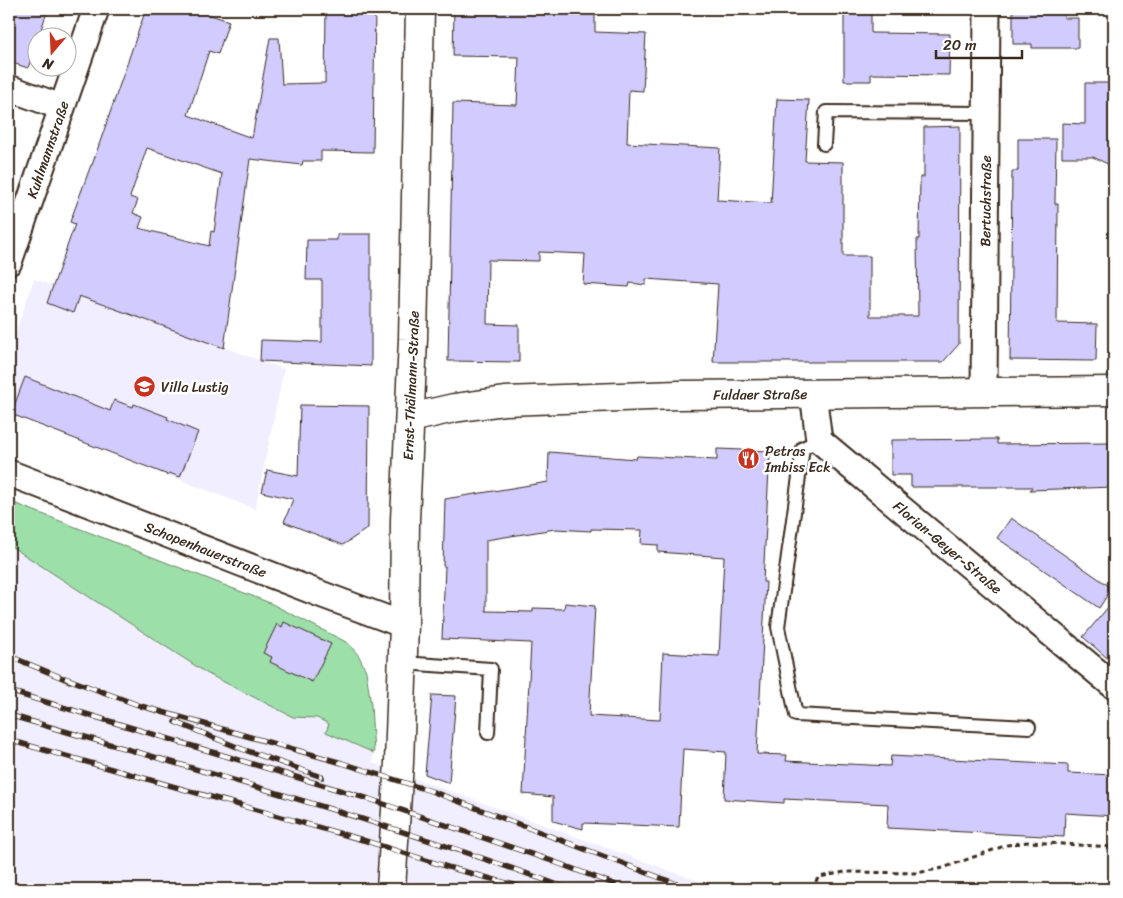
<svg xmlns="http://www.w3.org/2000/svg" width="1123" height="898" font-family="Sriracha,sans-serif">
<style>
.built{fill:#f1efff}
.green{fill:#9ddfa9;stroke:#6c8464}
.building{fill:#d1cbfe;stroke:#3b2a1e;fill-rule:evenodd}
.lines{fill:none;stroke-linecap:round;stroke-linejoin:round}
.lane-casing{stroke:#3b2a1e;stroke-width:16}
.street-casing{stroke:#3b2a1e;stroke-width:29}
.secondary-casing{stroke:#3b2a1e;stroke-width:31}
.path{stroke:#3b2a1e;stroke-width:3;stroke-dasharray:5 4;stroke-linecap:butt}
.lane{stroke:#fff;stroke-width:12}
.street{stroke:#fff;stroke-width:25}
.secondary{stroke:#fff;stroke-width:28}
.rail-casing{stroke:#3b2a1e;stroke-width:5.5}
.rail{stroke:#fff;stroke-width:4;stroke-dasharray:11;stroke-linecap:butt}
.labels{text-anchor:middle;stroke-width:5;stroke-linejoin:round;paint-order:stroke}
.street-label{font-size:14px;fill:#3b2a1e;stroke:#fff}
.poi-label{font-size:14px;fill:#3b2a1e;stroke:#fff;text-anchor:start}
</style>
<rect width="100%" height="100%" fill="#fff"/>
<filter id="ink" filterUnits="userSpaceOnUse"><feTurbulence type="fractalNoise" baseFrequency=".02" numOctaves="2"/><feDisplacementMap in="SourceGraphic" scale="10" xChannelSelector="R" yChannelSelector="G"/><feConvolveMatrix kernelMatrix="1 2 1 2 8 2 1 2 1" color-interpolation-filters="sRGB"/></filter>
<g filter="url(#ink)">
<path class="built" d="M34 279 284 369 255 509 9 413V352Z
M9 545 208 674 293 717 317 718 329 724 326 732 374 753 373 763 720 889H41L9 882Z"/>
<path class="green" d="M9 501 270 603 348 643 359 656 366 671 371 705 374 753 326 732 329 724 317 718 293 717 208 674 9 545Z"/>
<path class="building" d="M9 9H48L28 68 9 62Z
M146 9H192L229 21 218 54 209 51 188 115 252 138 270 38H279L282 84 325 83 326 9H375L373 152 321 151V161H303L302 165 250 159 224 348 79 296 73 313 47 303 75 224 70 222 91 165H92ZM147 148 222 174 214 232 211 231 209 246 139 228 143 217 133 213 138 200 130 197Z
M454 9 595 11V32L646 34 643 91 629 90 627 143 720 148 717 200 771 203 777 99 809 100 805 161 843 162V256H870V316H918L917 239H919L920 177H924V127L960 126 959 344 943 362H713L718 284 646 279V285L630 283 629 287 583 284 585 254 539 252V261L488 260 487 324 519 325V362L448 361 453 103 517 105 519 57 453 56Z
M844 9H871V33L950 34 949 75 871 74V81H844Z
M1013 9H1064V18H1078V48H1032V44H1013Z
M1085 83H1114V167L1093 157H1062V123L1085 124Z
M1018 139H1056L1055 204H1058L1057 323 1097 324 1096 361 1010 360 1012 171H1018Z
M337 234H371V366L260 361 261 340 322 342V280H306L307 240H337Z
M25 377 110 411 114 400 133 407 134 404 168 417 167 419 198 432 180 477 169 473 168 475 11 414Z
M300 405 369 406 368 528 343 545 284 522 293 499 262 492 267 470 298 476Z
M997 439V444L1114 443V487L1030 490 1032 487H911V475H891V440Z
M717 449 770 451 763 582H766L757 754 787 755 786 761 890 766 891 756 1068 765V773L1114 775V816L1065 813 1064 837 887 828 888 804 784 799V803L724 799 726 752 683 749 679 827 583 823V829L553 821V797L523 794 531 643 442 639 445 566H443L445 499 548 482 549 452 636 459 637 456 717 460ZM555 529 591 531V529L642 530 641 544 658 545V552L724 557 719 656 663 653 660 720 589 716 595 606 565 603 564 609 533 608V612L486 611V540Z
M1011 518 1112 588 1099 608 997 538Z
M1114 600V664L1083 637Z
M284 622 331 644 312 682 270 662 272 657 263 653 277 624 282 627Z
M432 695 456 696 449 783 425 774Z"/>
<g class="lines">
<defs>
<path id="lane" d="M824 144 826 112 987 113
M819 440 803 448 778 627 796 715 1029 727
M402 663 491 669 488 733"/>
<g id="street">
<path d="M9 88 61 107"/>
<path id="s1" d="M9 262 96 9"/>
<path id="s2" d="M984 392 987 9"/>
<path id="s3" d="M813 393 819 440 1114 686"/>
<path id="s4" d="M9 473 323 595 404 625"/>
</g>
<g id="secondary">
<path id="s5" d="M410 418 454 408 505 401 678 395 1114 391"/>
<path id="s6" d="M391 889 399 762 404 625 405 520 413 339 420 9"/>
</g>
</defs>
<use href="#lane" class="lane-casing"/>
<use href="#street" class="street-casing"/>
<use href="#secondary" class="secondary-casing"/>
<path class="path" d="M810 889 819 877 845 872 917 873 943 868 1007 845 1028 842 1114 847"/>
<use href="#lane" class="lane"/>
<use href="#street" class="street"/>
<use href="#secondary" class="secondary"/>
<defs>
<path id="rail" d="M9 656 70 681
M65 678 141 706 342 763 431 791 690 889
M9 691 369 799 552 861 627 889
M9 715C197 770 386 821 569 889
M175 722 242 749 322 777
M9 740 363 840 451 868 529 889"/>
</defs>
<use href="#rail" class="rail-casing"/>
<use href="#rail" class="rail"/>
</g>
</g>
<defs>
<symbol id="school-disc" viewBox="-11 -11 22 22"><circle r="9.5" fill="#c8321e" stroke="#fff"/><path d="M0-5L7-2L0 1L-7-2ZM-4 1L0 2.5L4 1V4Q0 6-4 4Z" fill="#fff"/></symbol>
<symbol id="restaurant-disc" viewBox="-11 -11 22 22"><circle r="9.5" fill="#c8321e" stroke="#fff"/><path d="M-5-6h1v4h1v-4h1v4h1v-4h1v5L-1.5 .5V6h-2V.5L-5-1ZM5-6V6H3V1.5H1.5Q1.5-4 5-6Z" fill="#fff"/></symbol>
</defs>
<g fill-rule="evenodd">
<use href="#school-disc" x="132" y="374" width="25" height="25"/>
<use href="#restaurant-disc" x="736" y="446" width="25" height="25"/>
</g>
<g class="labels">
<g class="street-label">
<text dy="5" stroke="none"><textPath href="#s1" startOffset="119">Kuhlmannstraße</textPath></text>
<text dy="5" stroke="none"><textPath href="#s2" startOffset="191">Bertuchstraße</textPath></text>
<text dy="5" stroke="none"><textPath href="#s6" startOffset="504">Ernst-Thälmann-Straße</textPath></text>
<text dy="5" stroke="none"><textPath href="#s5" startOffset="352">Fuldaer Straße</textPath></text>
<text dy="5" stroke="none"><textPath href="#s3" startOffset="215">Florian-Geyer-Straße</textPath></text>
<text dy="5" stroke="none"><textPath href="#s4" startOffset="211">Schopenhauerstraße</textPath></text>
</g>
<g class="poi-label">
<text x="161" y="392">Villa Lustig</text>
<text x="765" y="456">Petras<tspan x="765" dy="16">Imbiss Eck</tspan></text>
</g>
</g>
<rect width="1123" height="898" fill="none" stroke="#fff" stroke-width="30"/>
<rect x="15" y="15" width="1093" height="868" fill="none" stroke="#3b2a1e" stroke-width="2" filter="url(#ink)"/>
<g transform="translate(52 52) rotate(199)"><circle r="24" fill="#ffffff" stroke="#b1aaa5"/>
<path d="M0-4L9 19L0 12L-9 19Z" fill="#c8321e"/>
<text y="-8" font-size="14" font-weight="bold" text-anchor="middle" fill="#3b2a1e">N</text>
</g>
<path d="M936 50v8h86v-8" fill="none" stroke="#3b2a1e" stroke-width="2.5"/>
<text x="943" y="50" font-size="15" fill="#3b2a1e" stroke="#ffffff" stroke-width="4" paint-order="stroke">20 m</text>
</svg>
